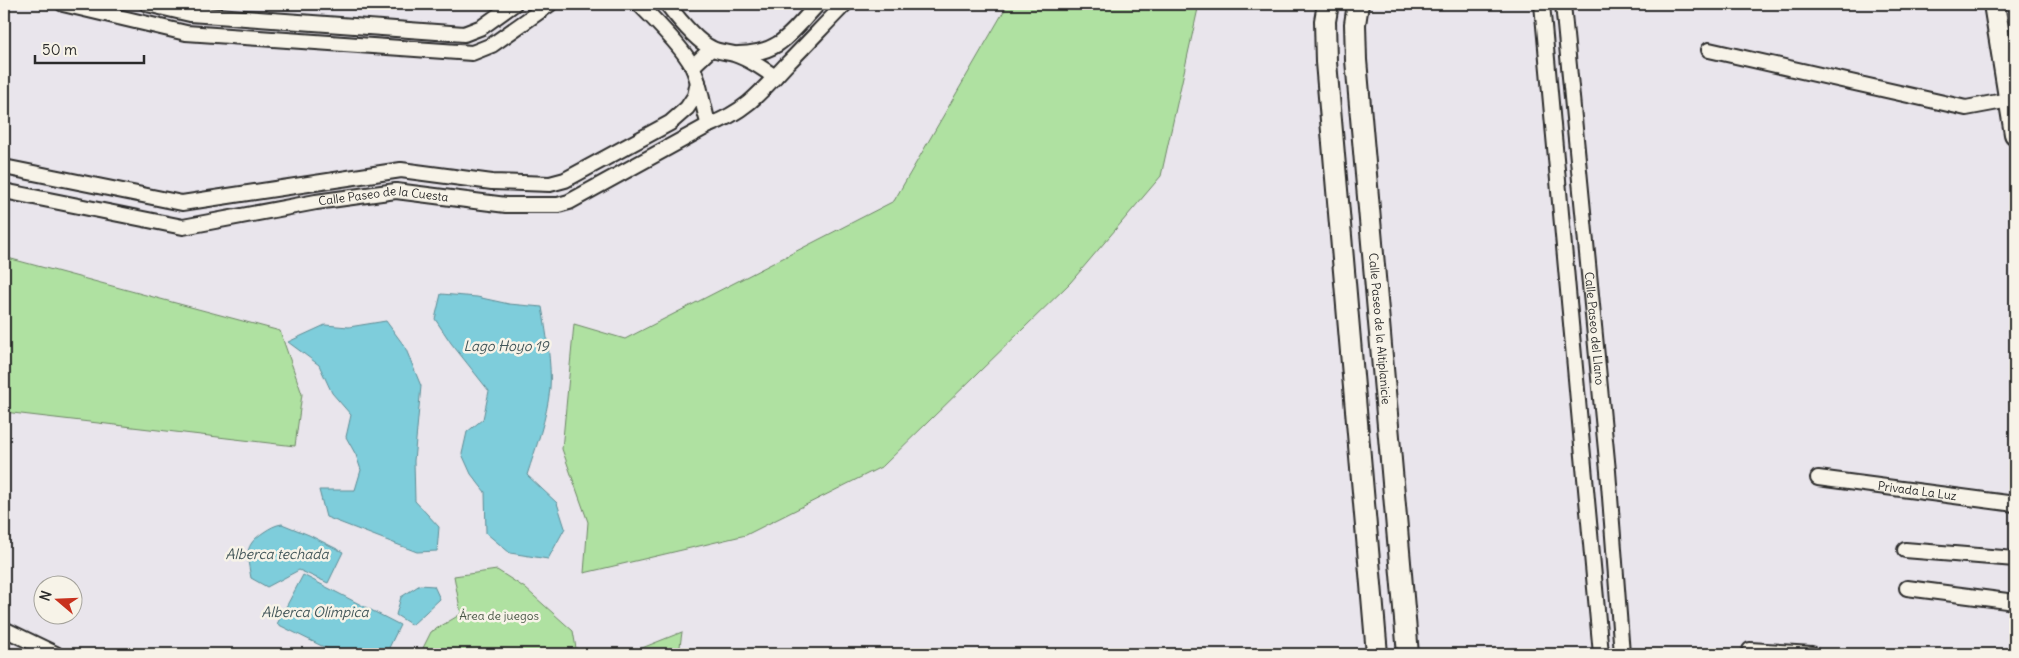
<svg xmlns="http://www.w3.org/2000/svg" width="2019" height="658" font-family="Delius,sans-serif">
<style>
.green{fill:#afe1a1;stroke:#6d8666}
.water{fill:#7ecddb;stroke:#5d8c95}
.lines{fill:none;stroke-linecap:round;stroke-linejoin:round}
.lane-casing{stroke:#2b2b2b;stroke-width:11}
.street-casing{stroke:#2b2b2b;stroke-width:18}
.secondary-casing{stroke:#2b2b2b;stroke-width:24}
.lane{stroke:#f7f3e8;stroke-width:7}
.street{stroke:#f7f3e8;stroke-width:14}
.secondary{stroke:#f7f3e8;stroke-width:20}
.labels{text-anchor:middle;stroke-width:5;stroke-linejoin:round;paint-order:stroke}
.street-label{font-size:12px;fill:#2b2b2b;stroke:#f7f3e8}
.park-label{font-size:12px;fill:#4c5848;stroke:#f7f3e8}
.water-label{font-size:14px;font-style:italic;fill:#405457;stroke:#f7f3e8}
</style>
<rect width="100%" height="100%" fill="#e9e5ec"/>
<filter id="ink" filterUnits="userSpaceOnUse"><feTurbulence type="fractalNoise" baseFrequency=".02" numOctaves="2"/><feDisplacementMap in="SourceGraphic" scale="10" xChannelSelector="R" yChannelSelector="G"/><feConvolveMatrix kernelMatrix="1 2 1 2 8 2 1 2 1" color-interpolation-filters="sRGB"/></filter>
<g filter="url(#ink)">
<path class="green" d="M1008 4H1199L1161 176 1070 283 883 466 746 535 584 573 588 522 562 449 574 324 625 339 894 201Z
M4 257 280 331 302 394 295 446 4 412Z
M497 570 525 588 573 631 577 654H420L431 632 461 614 454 576Z
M682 632 679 654H627Z"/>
<path class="water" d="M441 294 477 297 509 304 542 307C546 330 552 366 550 388 547 418 536 447 527 475L557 503 565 528 548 559 510 553 486 533 485 492 471 474 462 454 467 432 483 419 489 391 451 343 435 319Z
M386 321 405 347 421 386 414 461 415 501 439 527 437 551 417 552 326 517 319 490H355L361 470 356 455 346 437 351 415 332 393 319 365 288 342 325 325 349 327Z
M282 524 309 535 343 552 328 583 299 570 267 587 251 578C247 555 243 546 264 532 270 528 275 525 282 524Z
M303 575 400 625 386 654H338L277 624Z
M420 585 434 586 440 599 412 625 396 615 401 597Z"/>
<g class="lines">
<defs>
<path id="lane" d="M4 651 11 654"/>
<g id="street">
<path d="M63 4 186 33 472 53 492 45 550 4"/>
<path d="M147 4 190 14 464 34 482 27 514 4"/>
<path d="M639 4C653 18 684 49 692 66 701 84 702 106 709 125"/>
<path d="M667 4C677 17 696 41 711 48 718 52 727 52 734 54 749 59 762 68 775 77"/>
<path d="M1542 4 1601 654"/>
<path id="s1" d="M1563 4 1608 471 1622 654"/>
<path d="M1709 50 1966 108 2009 100"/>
<path d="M738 54C781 54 791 32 818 4"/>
<path d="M693 66 711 49"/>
<path d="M4 167 182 203 401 170 492 182 550 184 565 180 670 123 687 108 695 96 698 82"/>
<path id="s2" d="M4 191 183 227 316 202 396 191 506 205H558L569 202 709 125C745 112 761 92 786 65 806 45 825 24 845 4"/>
<path id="s3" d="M1818 478 2015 504"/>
<path d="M1905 550 2015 559"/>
<path d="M1907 588 2015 602"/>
<path d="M4 629 56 654"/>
<path d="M1750 650 1812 654"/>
</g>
<g id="secondary">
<path d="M1328 4 1325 21 1326 62 1377 654"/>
<path id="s4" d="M1358 4 1355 24 1356 60 1408 654"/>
<path d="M1994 4 2015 134"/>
</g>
</defs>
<use href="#lane" class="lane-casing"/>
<use href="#street" class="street-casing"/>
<use href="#secondary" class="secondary-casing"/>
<use href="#lane" class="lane"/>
<use href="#street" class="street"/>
<use href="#secondary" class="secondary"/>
</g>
</g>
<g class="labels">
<g class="street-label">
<text dy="4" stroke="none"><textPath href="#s2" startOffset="386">Calle Paseo de la Cuesta</textPath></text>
<text dy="4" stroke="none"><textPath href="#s4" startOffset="326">Calle Paseo de la Altiplanicie</textPath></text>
<text dy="4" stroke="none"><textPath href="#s1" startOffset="326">Calle Paseo del Llano</textPath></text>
<text dy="4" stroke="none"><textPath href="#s3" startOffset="100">Privada La Luz</textPath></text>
</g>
<g class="park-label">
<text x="499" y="620">Área de juegos</text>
</g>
<g class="water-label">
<text x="506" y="351">Lago Hoyo 19</text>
<text x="277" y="559">Alberca techada</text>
<text x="315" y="617">Alberca Olímpica</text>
</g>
</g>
<rect width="2019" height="658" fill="none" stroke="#f7f3e8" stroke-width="20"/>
<rect x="10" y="10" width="1999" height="638" fill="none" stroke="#2b2b2b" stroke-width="2" filter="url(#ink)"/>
<g transform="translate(58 600) rotate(289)"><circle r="24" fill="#f7f3e8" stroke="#a5a39c"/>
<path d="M0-4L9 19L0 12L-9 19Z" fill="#c8321e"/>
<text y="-8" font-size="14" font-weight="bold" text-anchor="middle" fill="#2b2b2b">N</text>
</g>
<path d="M35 55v8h109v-8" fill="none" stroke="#2b2b2b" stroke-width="2.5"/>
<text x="42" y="55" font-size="15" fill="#2b2b2b" stroke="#f7f3e8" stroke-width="4" paint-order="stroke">50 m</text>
</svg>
